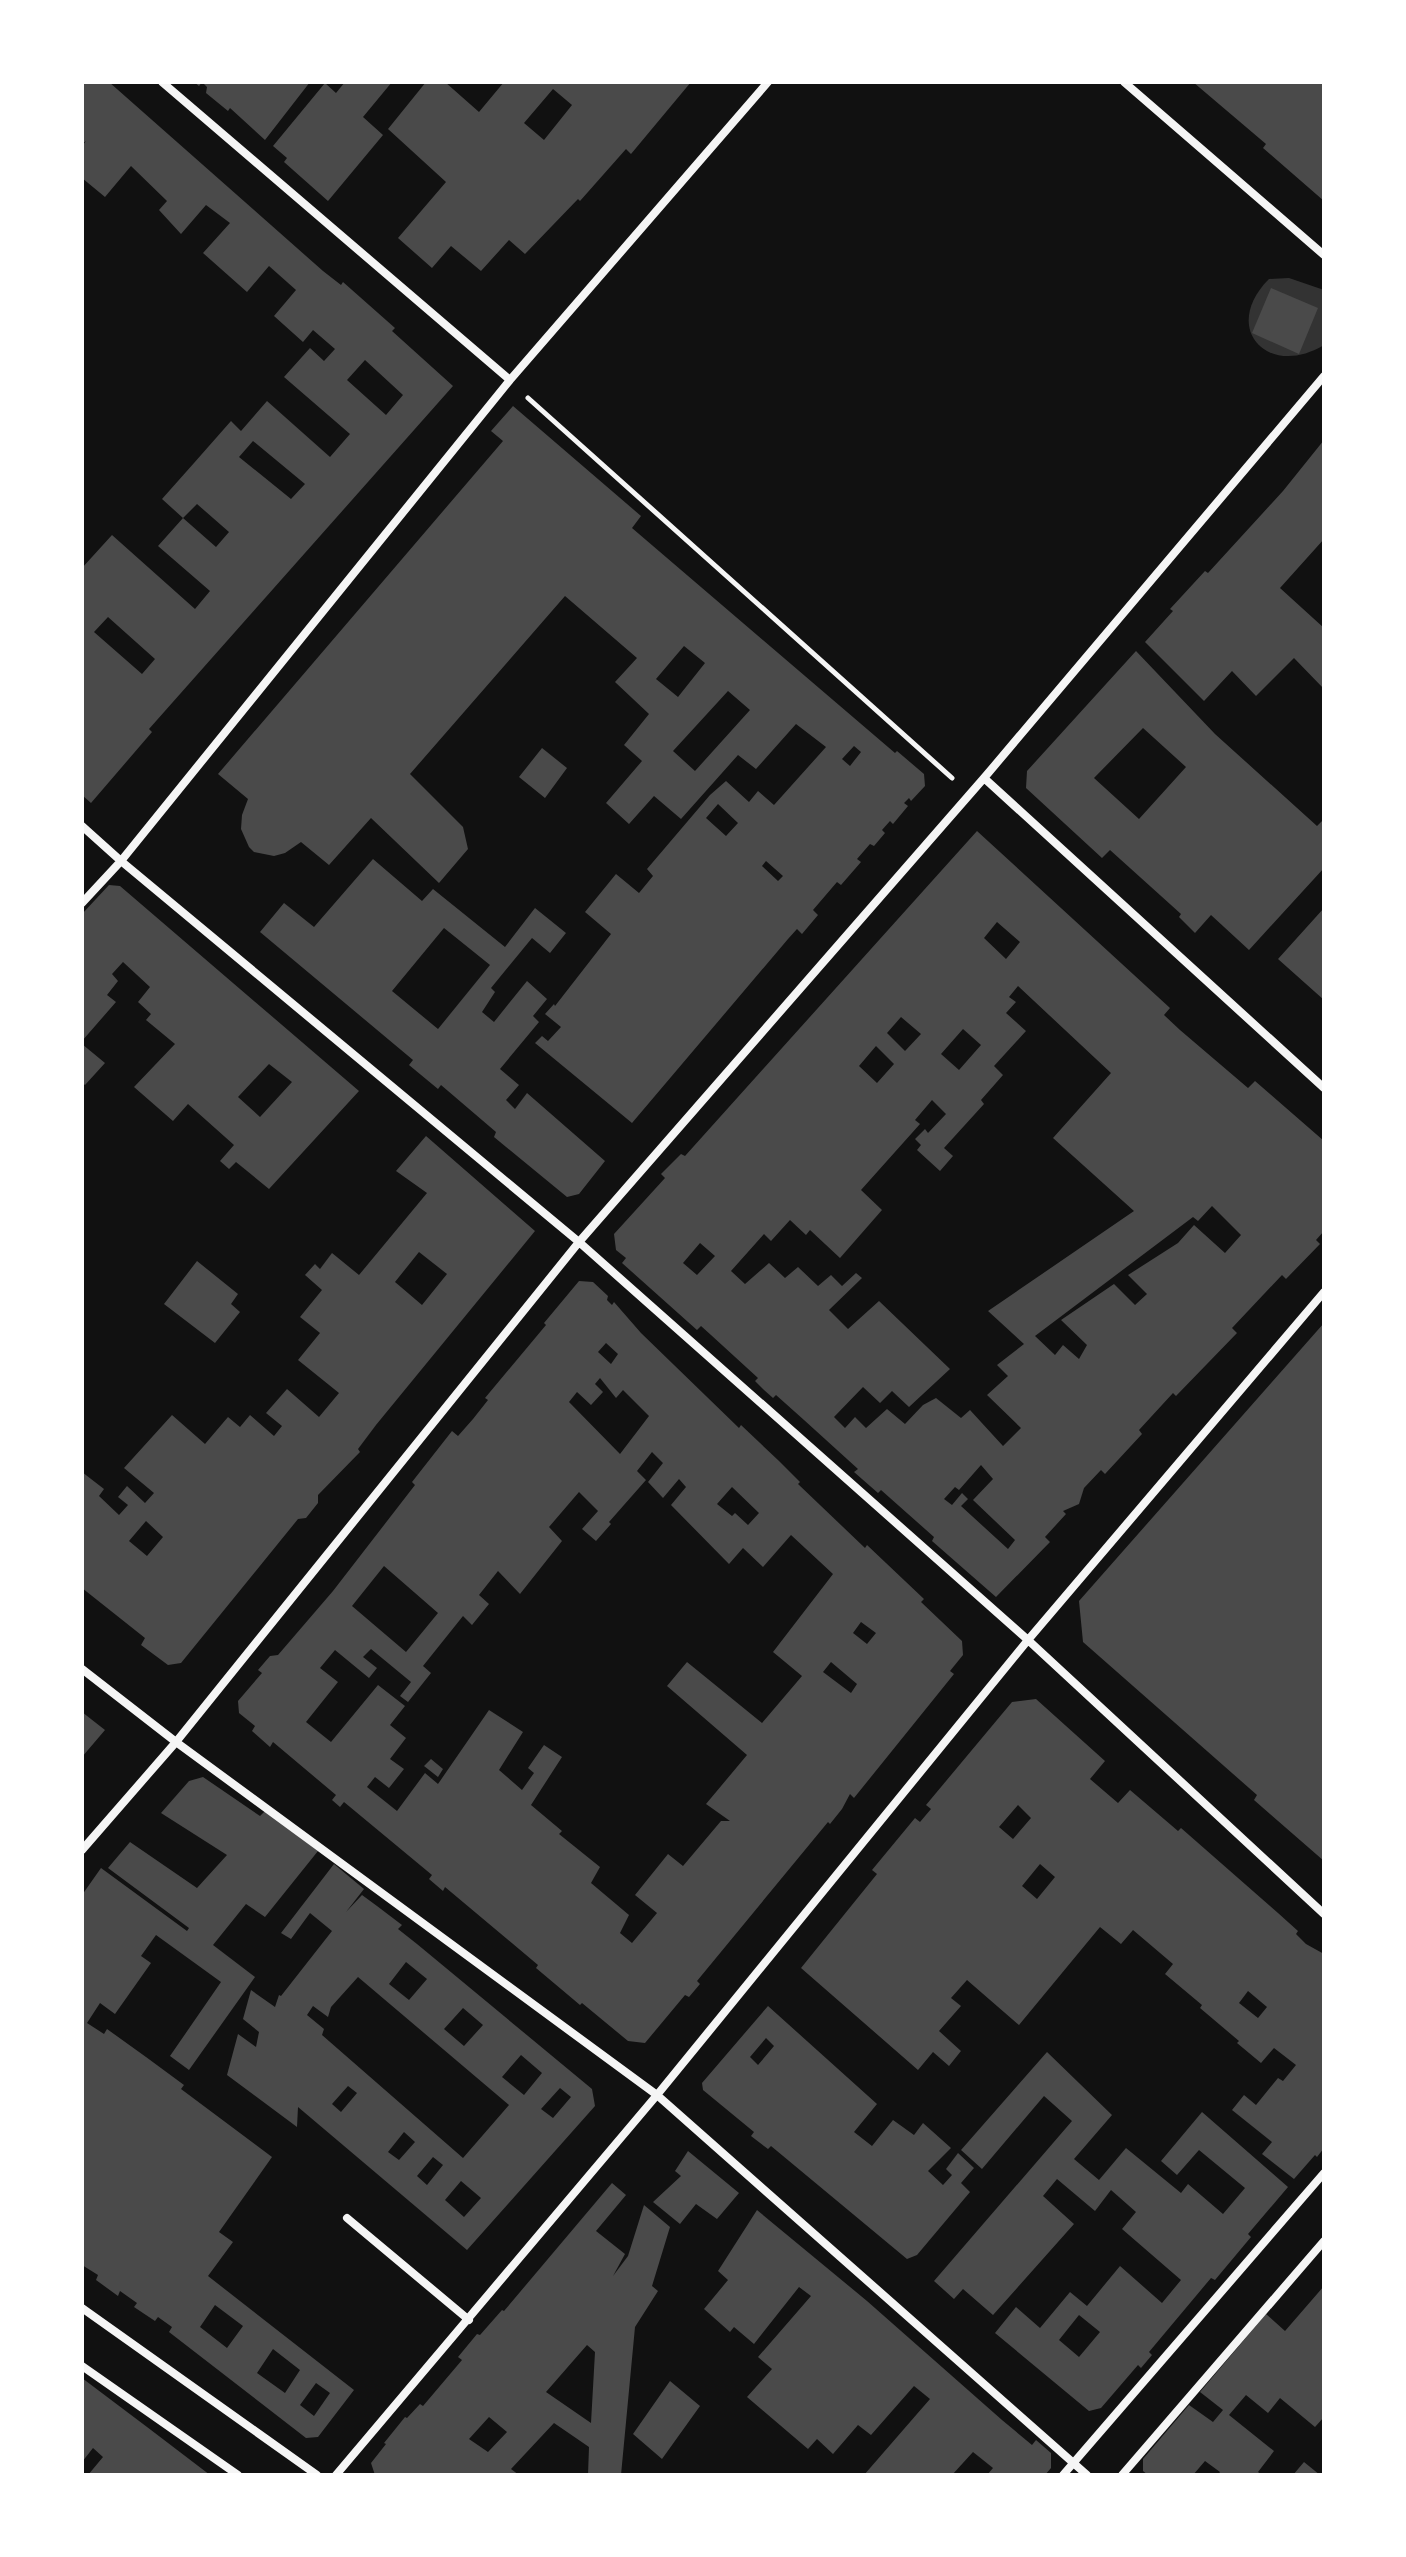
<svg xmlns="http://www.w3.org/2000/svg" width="1406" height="2557" font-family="'Sofia Sans Condensed',sans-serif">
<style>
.water{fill:#333}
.building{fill:#4a4a4a;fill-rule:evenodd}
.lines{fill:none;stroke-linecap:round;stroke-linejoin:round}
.path{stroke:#f5f5f5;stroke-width:5}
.minor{stroke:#f5f5f5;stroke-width:8}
</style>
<rect width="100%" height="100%" fill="#111"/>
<path class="water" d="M1289 278 1324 290V345C1268 379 1220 328 1269 279Z"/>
<path class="building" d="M82 82H109L323 271 341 285 343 282 395 328 392 331 453 386 149 729 152 732 91 803 82 795V568L112 535 195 609 210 591 158 546 183 518 162 499 194 463 231 421 241 431 267 401 330 457 350 434 284 377 310 348 324 361 335 349 313 330 303 342 274 316 296 290 269 266 247 292 203 253 230 223 206 205 181 234 159 210 167 201 131 166 105 197 82 178V146L86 141 82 144ZM365 360 403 395 386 415 347 380ZM253 441 305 484 291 499 239 457ZM197 504 229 532 216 547 183 518ZM108 617 155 659 142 674 94 632Z
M194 82H310L265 140 230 108 228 111 206 93 207 87 202 82 199 86Z
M345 82H392L363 117 383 135 328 201 284 162 287 158 273 146 325 83 336 93Z
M426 82H445L479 112 504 82H691L631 154 626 149 580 201 578 199 525 254 509 240 481 271 451 246 432 268 398 238 446 182 388 129ZM553 89 572 105 544 140 524 123Z
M1193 82H1324V201L1263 148 1266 144Z
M1271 288 1318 308 1299 354 1252 333Z
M513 406 641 516 632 528 895 753 897 751 924 774 925 786 911 801 909 798 904 803 908 806 893 824 890 821 882 830 885 833 874 846 870 844 857 859 861 862 841 885 837 882 813 910 818 915 802 934 797 929 788 939 632 1123 535 1043 542 1036 548 1041 561 1027 545 1014 554 1004 555 1006 611 934 585 912 616 874 639 893 653 876 647 869 710 795 726 781 749 802 758 791 774 805 826 747 796 724 756 769 738 755 681 819 654 796 629 824 606 803 642 761 624 745 649 714 615 682 637 658 565 596 410 774 463 827 468 849 439 883 371 818 329 865 301 842 285 853 274 856 254 852 249 847 241 829 242 815 248 799 218 774 503 441 491 431ZM684 646 705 663 678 697 656 679ZM728 691 750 710 695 771 673 751ZM854 746 861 752 850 766 842 759ZM718 804 738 823 726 836 706 818ZM766 861 783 876 778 881 762 866Z
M1324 440V539L1280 588 1324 628V689L1294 658 1256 696 1232 671 1204 701 1145 642 1173 611 1170 609 1205 571 1208 573 1283 491Z
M1136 651 1215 734 1317 826 1324 819V868L1249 950 1211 915 1195 933 1179 917 1181 914 1110 850 1102 858 1026 788 1027 771ZM1143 728 1186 767 1139 819 1094 778Z
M542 748 567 768 545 798 519 777Z
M977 831 1170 1008 1164 1015 1180 1030 1248 1088 1255 1081 1324 1141V1231L1316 1240 1320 1244 1286 1279 1282 1275 1232 1328 1237 1333 1176 1396 1173 1393 1139 1430 1142 1434 1105 1474 1101 1470 1084 1488 1079 1504 1063 1511 1066 1514 1045 1537 1050 1542 996 1597 932 1541 934 1537 881 1490 878 1493 854 1472 858 1469 804 1420 776 1395 773 1398 764 1390 755 1381 758 1378 711 1335 701 1326 697 1330 622 1263 626 1258 616 1250 614 1234 665 1178 661 1174 681 1154 685 1156ZM997 922 1020 942 1006 959 984 938ZM1018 986 1111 1073 1053 1138 1134 1211 988 1311 1024 1344 997 1365 1008 1376 987 1395 1021 1428 1003 1446 970 1410 961 1418 936 1398 923 1405 905 1424 887 1409 866 1428 855 1417 845 1428 834 1417 863 1387 880 1403 892 1391 909 1407 950 1369 879 1301 848 1329 829 1310 862 1278 856 1273 842 1286 831 1275 818 1286 798 1267 785 1278 769 1263 745 1284 731 1271 764 1234 771 1241 790 1220 806 1235 810 1230 840 1258 882 1210 861 1190 920 1124 915 1120 932 1100 946 1114 928 1133 925 1129 915 1139 921 1145 917 1150 940 1171 953 1156 944 1148 984 1104 981 1100 1003 1075 994 1066 1026 1031 1006 1013 1016 1002 1009 997ZM901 1017 921 1034 905 1051 887 1033ZM963 1029 981 1045 959 1070 941 1054ZM876 1046 894 1064 877 1083 859 1066ZM1212 1206 1241 1235 1225 1253 1194 1225 1178 1243 1128 1275 1147 1294 1135 1305 1114 1284 1061 1320 1087 1345 1079 1359 1063 1345 1055 1355 1035 1336 1193 1217 1198 1221ZM700 1243 715 1256 697 1275 683 1263ZM981 1465 993 1479 973 1500 1015 1540 1008 1549 961 1506 968 1499 962 1493 952 1505 944 1499 955 1487 959 1490Z
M373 859 422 901 433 889 505 947 535 908 566 933 550 953 532 938 491 988 495 992 482 1012 494 1022 527 981 547 999 533 1016 539 1022 500 1069 519 1085 506 1100 515 1109 527 1093 605 1161 579 1194 567 1197 494 1137 496 1132 441 1085 438 1089 409 1065 413 1060 260 932 284 903 314 927ZM444 928 490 965 438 1029 392 991Z
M109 885 120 886 359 1091 269 1189 236 1162 229 1169 220 1161 234 1145 188 1104 173 1121 134 1087 175 1044 146 1020 151 1014 138 1002 150 987 123 962 112 974 118 981 107 995 116 1002 82 1041V914ZM269 1064 292 1082 260 1117 238 1097Z
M1324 908V1000L1278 959Z
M82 1044 105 1063 85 1085 82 1083Z
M426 1136 535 1231 376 1425 358 1449 360 1452 318 1495V1503L306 1518 298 1519 181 1663 168 1665 141 1645 145 1638 82 1588V1472L104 1489 99 1496 119 1515 128 1505 118 1497 127 1486 145 1503 154 1493 124 1468 172 1415 205 1444 228 1417 240 1427 250 1415 274 1436 282 1426 266 1413 287 1389 319 1417 339 1393 298 1360 320 1333 300 1317 322 1290 305 1275 315 1264 320 1269 332 1253 359 1275 427 1193 396 1171ZM419 1252 447 1274 422 1305 395 1282ZM146 1521 163 1537 147 1556 129 1541Z
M197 1261 238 1294 231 1304 240 1312 215 1343 164 1304Z
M579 1281 593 1282 608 1296 607 1300 612 1305 614 1302 641 1333 739 1428 741 1425 779 1461 800 1482 798 1484 865 1548 867 1545 924 1599 921 1602 962 1641 963 1655 950 1671 954 1674 854 1798 850 1794 842 1809 830 1824 828 1822 697 1981 700 1984 689 1997 685 1995 645 2043 628 2041 582 2003 580 2005 536 1968 538 1965 445 1887 443 1891 429 1879 432 1875 344 1802 340 1807 332 1800 336 1795 273 1742 270 1747 252 1731 255 1726 239 1713 238 1701 262 1673 258 1670 270 1656 278 1655 333 1591 408 1494 415 1485 412 1482 452 1431 458 1436 473 1419 488 1400 485 1398 546 1325 544 1323ZM606 1343 618 1354 611 1364 598 1352ZM600 1378 616 1398 623 1390 649 1416 620 1454 569 1402 577 1392 591 1405 603 1392 595 1384ZM652 1452 663 1463 648 1482 663 1498 679 1479 686 1487 671 1505 729 1564 743 1548 763 1567 791 1535 833 1574 773 1652 802 1676 762 1723 687 1662 667 1686 747 1755 706 1804 730 1821H721L683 1866 668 1854 635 1895 657 1913 632 1943 620 1933 629 1915 591 1883 600 1867 559 1834 562 1831 531 1805 562 1757 544 1745 528 1768 534 1773 522 1790 499 1770 523 1732 489 1710 438 1784 425 1773 397 1811 367 1787 375 1777 389 1788 404 1769 390 1759 406 1738 390 1725 405 1706 378 1685 331 1742 306 1722 338 1682 320 1668 335 1650 369 1678 377 1668 363 1657 371 1649 411 1682 400 1696 408 1702 431 1673 423 1666 463 1616 472 1625 489 1604 479 1595 498 1571 520 1594 562 1541 549 1527 579 1492 598 1511 582 1529 596 1541 611 1524 609 1522 646 1480 637 1471ZM732 1487 759 1513 748 1525 735 1513 732 1516 717 1504ZM384 1566 438 1613 406 1652 352 1606ZM861 1622 876 1633 867 1644 853 1633ZM831 1662 857 1684 851 1693 823 1672Z
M1324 1323V1861L1254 1800 1257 1795 1083 1642 1079 1601Z
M1036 1699 1105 1761 1090 1779 1118 1803 1130 1790 1178 1831 1181 1828 1278 1913 1298 1931 1296 1934 1306 1944 1324 1954V2148L1317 2157 1315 2155 1294 2179 1262 2154 1272 2142 1232 2110 1244 2095 1256 2105 1278 2078 1283 2081 1296 2065 1274 2048 1261 2063 1237 2043 1239 2041 1200 2008 1202 2005 1165 1974 1173 1964 1133 1930 1121 1944 1100 1927 1019 2025 967 1980 951 1998 961 2006 939 2031 961 2051 949 2066 933 2052 918 2070 801 1968 877 1874 872 1870 915 1818 920 1822 931 1809 926 1805 1012 1702ZM1018 1805 1031 1818 1013 1839 999 1827ZM1040 1864 1055 1877 1037 1899 1022 1886ZM1248 1991 1267 2007 1258 2018 1239 2003Z
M82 1712 105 1730 82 1757Z
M431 1759 443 1769 438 1777 424 1766Z
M203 1777 260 1816 265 1811 318 1851 265 1917 246 1904 213 1945 255 1977 189 2070 170 2056 221 1982 156 1935 141 1956 151 1963 115 2014 100 2003 87 2023 104 2034 107 2029 146 2057 184 2085 181 2089 272 2157 219 2232 233 2242 208 2276 354 2390 318 2437 306 2438 169 2332 172 2327 158 2317 155 2321 134 2307 137 2303 120 2291 118 2296 96 2280 98 2275 82 2265V1895L101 1868 187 1931 189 1928 108 1868 130 1842 197 1888 227 1855 161 1813 189 1781ZM215 2305 243 2326 227 2348 200 2327ZM273 2349 300 2370 285 2393 257 2373ZM316 2383 330 2393 314 2416 300 2405Z
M334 1864 364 1889 346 1912 362 1895 377 1906 402 1925 398 1929 417 1944 592 2089 595 2106 467 2250 298 2107 297 2127 227 2075 238 2034 256 2047 259 2032 243 2019 251 1990 275 2007 279 1995 281 1996 332 1931 310 1913 291 1939 281 1933ZM406 1962 427 1979 409 2000 389 1984ZM358 1977 509 2105 463 2158 322 2035 324 2029 307 2015 313 2006 328 2017 331 2007ZM463 2008 483 2025 464 2046 444 2029ZM521 2055 542 2073 524 2095 502 2077ZM348 2086 357 2093 341 2112 332 2104ZM560 2088 571 2097 553 2118 541 2109ZM404 2132 415 2142 399 2160 388 2152ZM433 2157 443 2165 427 2185 417 2176ZM461 2181 481 2198 464 2217 445 2200Z
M768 2006 877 2104 854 2132 872 2146 893 2120 914 2135 923 2123 951 2148 928 2171 943 2185 952 2175 946 2169 958 2153 974 2168 961 2183 970 2192 917 2255 907 2259 771 2146 768 2149 751 2136 754 2132 703 2090 702 2083ZM766 2038 774 2046 758 2065 750 2057Z
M1047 2052 1112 2115 1074 2159 1099 2180 1126 2148 1181 2193 1188 2184 1223 2214 1245 2188 1199 2150 1177 2175 1161 2161 1202 2112 1288 2187 1248 2234 1251 2237 1215 2280 1211 2278 1149 2352 1152 2355 1141 2368 1138 2365 1101 2408 1089 2411 995 2333 1016 2307 1040 2328 1070 2292 1087 2306 1120 2266 1162 2303 1181 2280 1122 2229 1136 2212 1111 2190 1095 2211 1057 2179 1043 2196 1074 2224 993 2315 963 2289 954 2299 934 2281 1072 2121 1044 2096 982 2169 961 2150ZM1079 2315 1100 2332 1079 2357 1059 2340Z
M688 2151 739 2193 717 2219 696 2204 680 2224 653 2202 681 2176 675 2171Z
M612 2183 626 2195 596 2231 625 2254 613 2276 628 2256 644 2205 670 2227 652 2286 658 2291 635 2327 621 2475H588L589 2447 554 2423 511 2469 519 2475H375L371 2463 386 2444 384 2443 405 2417 407 2418 420 2404 423 2406 462 2360 458 2357 477 2334 480 2335 502 2310 504 2311ZM587 2345 595 2352 591 2423 546 2392ZM489 2417 507 2432 488 2452 469 2439Z
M757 2210 867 2301 1002 2420 1032 2445 1036 2440 1051 2453V2468L1045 2475H987L993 2468 973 2452 952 2475H864L930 2399 914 2386 871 2435 858 2425 833 2454 817 2439 808 2449 747 2397 772 2369 758 2357 811 2296 799 2287 754 2344 734 2327 730 2332 704 2309 728 2280 718 2271Z
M1324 2286V2417L1315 2427 1280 2398 1268 2413 1246 2395 1229 2415 1274 2451 1258 2472 1262 2475H1218L1220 2472 1205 2461 1193 2475H1148L1143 2471V2459L1189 2405 1213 2422 1223 2410 1200 2392 1266 2314 1285 2331Z
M82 2378 151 2430 210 2475H88L103 2457 93 2448 82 2462Z
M670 2381 700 2406 662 2459 633 2434Z
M1304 2462 1320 2475H1293Z"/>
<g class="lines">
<path class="path" d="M528 398 952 778"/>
<path class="minor" d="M162 82 510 380
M1124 82 1324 255
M984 778 1324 1088
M82 826 121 861 579 1242 1028 1640 1324 1914
M82 903 121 861 510 380 768 82
M82 1669 176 1742 657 2095 1087 2475
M82 1850 176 1742 579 1242 984 778 1324 376
M347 2218 469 2320
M82 2308 317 2475
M82 2366 238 2475
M336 2475 657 2095 1028 1640 1324 1292
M1063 2475 1324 2173
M1122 2475 1324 2241"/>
</g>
<rect width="1406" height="2557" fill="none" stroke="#ffffff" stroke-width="168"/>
</svg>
